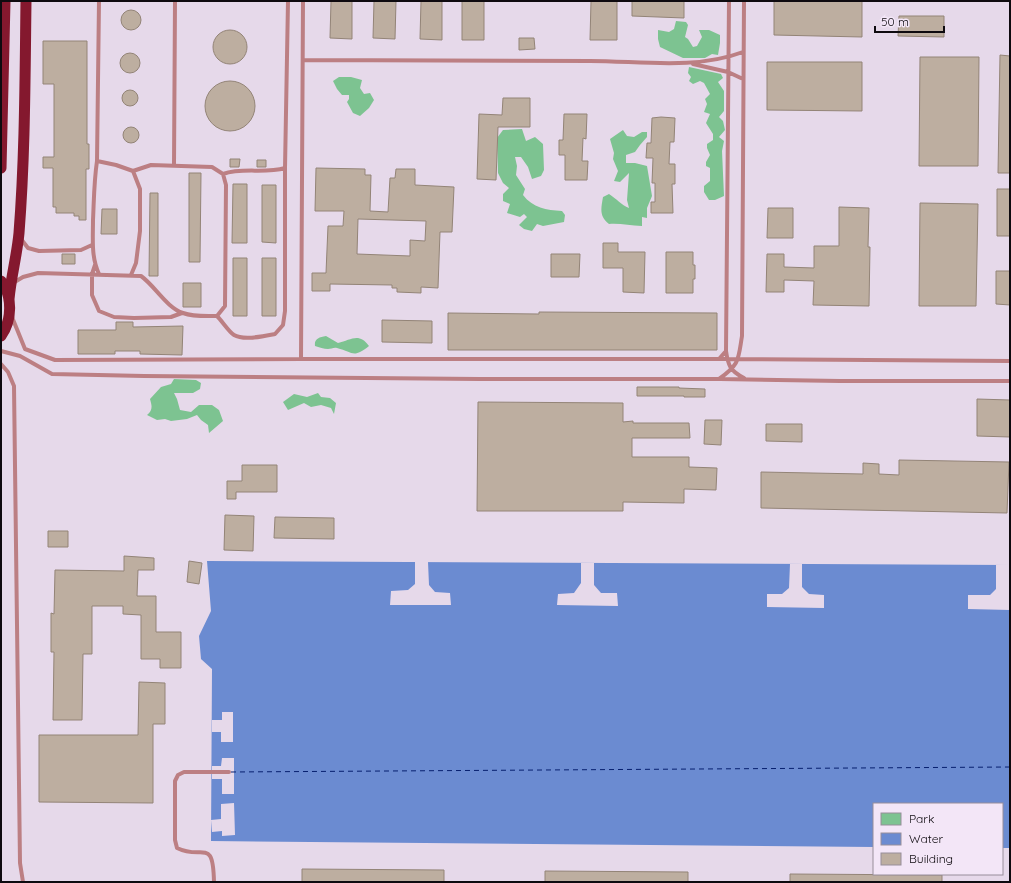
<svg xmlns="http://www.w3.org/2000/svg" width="1011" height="883" font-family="Quicksand,sans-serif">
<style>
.green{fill:#7dc391}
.water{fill:#6b8bd1}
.pier{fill:#e6d9ea}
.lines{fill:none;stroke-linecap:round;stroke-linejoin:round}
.ferry{stroke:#061f6f;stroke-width:1;stroke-dasharray:5 4;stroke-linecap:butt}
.building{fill:#bdaea0;stroke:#938477;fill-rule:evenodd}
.service{stroke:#bc7f83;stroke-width:4}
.trunk{stroke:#84182e;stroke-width:11}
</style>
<rect width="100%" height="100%" fill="#e6d9ea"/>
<path class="green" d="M676 21 686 22 688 25 685 37 688 39 693 47 697 46 702 37 699 30H709L720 35V43L718 55 712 54 705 58H683L660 47 658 39V30L669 32 674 29Z
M689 67 721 74 723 78 718 82 724 91V111L719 117 723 121 725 130 719 137 724 141 722 151 724 196 715 200H709L704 192V186L710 181V168L706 166V162L710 155 707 148V144L713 140V134L706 123 710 114 704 112 707 104 705 99 710 94 704 83 700 81 693 84 689 81 691 77 688 73Z
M339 77H351L362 80 360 88 364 94 370 93 374 100 369 108 360 116 353 113 347 102 349 99V95H342L337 89 333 81Z
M522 129 526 141 535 137 543 144 544 170 541 176 532 179 528 167 521 157H515L517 166 516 175 525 189 523 195C533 208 546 210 562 211L565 215 564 222 543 226 537 224 532 231 524 229 519 225 527 217 524 214 520 217 507 213 510 204 503 201V194L509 188 503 183 498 173 497 138 503 130Z
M623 130 627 136 634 137 642 132H647V137L640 145 635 152 626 155V163H635L647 166 652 196 647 208V218L642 217V226C630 226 620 223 609 224 599 216 601 209 603 197L609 194C617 199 621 205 629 208L627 200 629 173 620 182 614 181 618 171 613 159 614 153 610 139Z
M326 336 338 343C351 340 359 332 369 346 353 359 353 352 337 348 334 347 331 349 328 349 324 349 319 347 315 346 314 339 319 337 326 336Z
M174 379 196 380 201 383 200 389 193 393H174L177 399 180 410 191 412 199 405H212L219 410 223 421 209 433 208 425 201 420 197 415 187 419 171 421 165 419 157 420 147 415C153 410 152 406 150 399L161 387 171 384Z
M318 393 321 397 330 398 336 403 334 414 331 408 321 405 311 407 304 403 288 410 283 402 294 394 307 397Z"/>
<path class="water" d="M207 561 1010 565V848H1002V804H874V847L211 841 212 669 201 659 199 636 211 611Z"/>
<path class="pier" d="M415 562H428L429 585 435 592 450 593 451 605H390L391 591 408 590 415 584Z
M581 563H594V585L601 593H617L618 606 557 605 558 594 574 593 581 583Z
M790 564H802V587L809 594 824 595V608L767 607V594H782L789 588Z
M1009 564 1010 610 968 609V595H990L996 589V565Z
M222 712H233V742H221V732H212V720H222Z
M222 758H234V794H222V779H212V766H221Z
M234 803 235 835 222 836V831L212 832 211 820 221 819V804Z"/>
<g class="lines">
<path class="ferry" d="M231 772 1010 767"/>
</g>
<path class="building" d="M331 1H352V39L330 38Z
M374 1H396L395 39 373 38Z
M421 1H442V40L420 39Z
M462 1H484V40H462Z
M591 1H617V40H590Z
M632 1H684V18L632 16Z
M774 1H862V37L774 35Z
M121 20a10 10 0 1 1 20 0a10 10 0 1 1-20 0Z
M899 16H944V37L898 36Z
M213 47a17 17 0 1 1 34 0a17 17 0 1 1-34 0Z
M519 38H534L535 49 519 50Z
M43 41H87V144H89V169H86V220H79V216H74V213H56V207H53V168H43V157H54V84H43Z
M120 63a10 10 0 1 1 20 0a10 10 0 1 1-20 0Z
M1000 55 1010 56V173H998Z
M920 57H979L978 166H919Z
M767 62H862V111L767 110Z
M205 106a25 25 0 1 1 50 0a25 25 0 1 1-50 0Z
M122 98a8 8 0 1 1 16 0a8 8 0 1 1-16 0Z
M503 98H530V127H498L496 180 477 179 479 114 502 115Z
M564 114H587L586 139 583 138 582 161H588L587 180H565V155H559V140H563Z
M661 117 675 118 674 142H670L669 164H675V184H672L673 213H651V202H655V183H652L653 158H646L647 143H651L652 118Z
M123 135a8 8 0 1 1 16 0a8 8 0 1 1-16 0Z
M230 159H240L239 167H230Z
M257 160H266V167H257Z
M316 168 365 169V175H371L370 211 388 212 390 178H395L396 169H415V185L454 187 452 232H440L438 288 421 287V293L397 292V288H392V285L330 284V291H312V273H326L328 226H343L344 211H315ZM358 219 426 221 425 241 410 240V256L357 254Z
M189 173H201L200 262H189Z
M233 184H247V243H232Z
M262 185H276V243L262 242Z
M997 189H1010V236H997Z
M150 193H158V276H149Z
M920 203 978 204 976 306H919Z
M839 207 869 208 868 247H870L869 306 813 305 814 281 784 280V292H766L767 254H784V267L814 268V246H839Z
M768 208H793V238H767Z
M102 209H117V234H101Z
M603 243H618V252H645L644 293 623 292V268H603Z
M666 252H693V265H695V279H693V293H666Z
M62 254H75V264H62Z
M551 254H580L579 277H551Z
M233 258H247V316H233Z
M262 258H276V316H262Z
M996 271H1010V305L996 304Z
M183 283H201V307H183Z
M539 312 717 313V350H448V313L539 314Z
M382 320 432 321V343L382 342Z
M116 322H133V327L183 326 182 355 140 354V351H115V354H78V330H116Z
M637 387H679V388L705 389V397H684V396H637Z
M977 399 1010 400V437L977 436Z
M478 402 623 403V422L633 421V423H689L690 438H632V457H689V467L717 468 716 490 684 489V503L623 502V511H477Z
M705 420H722L721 445 704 444Z
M766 424H802V442L766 441Z
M899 460 1009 462 1007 513 761 508V472L863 474V463L879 464V474L899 475Z
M242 465H277V492H236V499H227V481H242Z
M225 515 254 516 253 551 224 550Z
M275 517 334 518V539L274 538Z
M48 531H68V547H48Z
M124 556 154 558V570H138L137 596H156V632H181V668H160V659H141V615L123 614V606H92V654H83L82 720H53L54 652H51V613L54 614 55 570 124 571Z
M189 561 202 563 199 584 187 582Z
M139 682 165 683V724H153V803L39 802V735H138Z
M302 869 444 870V882H302Z
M545 871 688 872V882H545Z
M790 874 942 875V882H790Z"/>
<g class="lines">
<path class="service" d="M303 1 301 359H727L1010 361
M303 60C399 60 495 61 590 61 641 61 695 70 743 52
M693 64 728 72 743 79
M97 161 116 165 133 171 140 189V231L136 263 131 275
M174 165 175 1
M133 171 151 165 212 167 223 174 226 185 225 306 217 316
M223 174C243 167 264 174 285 168
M21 239 28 248 39 251 81 250 92 245
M95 265 92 274V295L99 311 114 317 134 318 171 317 182 313
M99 274C91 257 93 239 93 220 94 199 94 181 97 161L99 1
M13 283 23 277 38 273 141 276C155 286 167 308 183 313 194 317 206 316 217 316 222 321 229 332 234 335 244 341 265 336 275 334L283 325 285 311V168L288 1
M12 317 25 349 55 360 301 359
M1 351 20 356 52 374 144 376 479 379H719C740 364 738 360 742 336L744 1
M726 351C728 365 730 371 744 378
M719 359 726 351 729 1
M1 364 8 372 14 386 20 863 23 882
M720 379 840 381H1010
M214 882C213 836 203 861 177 848L175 840V781L178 775 184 772H229"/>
<path class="trunk" d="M1 168 5 1
M1 281C13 296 12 321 1 336
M9 299C11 277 17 255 19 233 25 156 25 78 26 1"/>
</g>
<rect width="1011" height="883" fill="none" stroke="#0e0a0f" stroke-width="4"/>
<rect x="873" y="803" width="130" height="72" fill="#f3e6f7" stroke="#978e9a"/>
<rect x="881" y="813" width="20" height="12" fill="#7dc391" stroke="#978e9a"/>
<text x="909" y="823" font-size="12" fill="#0e0a0f">Park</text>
<rect x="881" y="833" width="20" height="12" fill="#6b8bd1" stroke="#978e9a"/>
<text x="909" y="843" font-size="12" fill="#0e0a0f">Water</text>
<rect x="881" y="853" width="20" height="12" fill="#bdaea0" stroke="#978e9a"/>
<text x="909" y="863" font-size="12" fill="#0e0a0f">Building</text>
<path d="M875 26v6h69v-6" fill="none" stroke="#0e0a0f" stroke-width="2"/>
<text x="881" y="26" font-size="12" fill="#0e0a0f" stroke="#f3e6f7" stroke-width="3" paint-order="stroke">50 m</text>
</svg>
